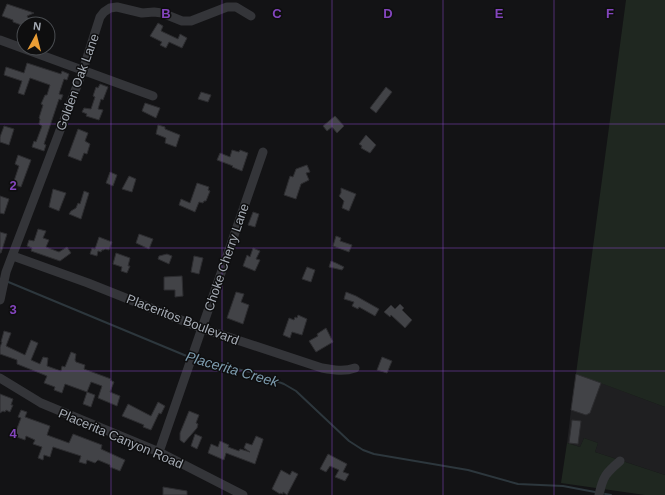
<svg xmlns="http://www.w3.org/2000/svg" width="665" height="495" font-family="Arial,sans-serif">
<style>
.built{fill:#1f1f21}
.green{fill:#1f2720}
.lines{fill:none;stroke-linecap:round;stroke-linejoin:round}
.stream{stroke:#2d373d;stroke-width:2}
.building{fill:#424347;stroke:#2d2d30}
.minor{stroke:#343539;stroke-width:9}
.grid{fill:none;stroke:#8345bd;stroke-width:1;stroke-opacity:0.55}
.labels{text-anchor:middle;stroke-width:3;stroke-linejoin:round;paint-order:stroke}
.street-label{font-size:13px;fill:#a5abb4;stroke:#0e0e0f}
.water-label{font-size:14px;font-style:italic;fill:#7d9caf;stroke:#0e0e0f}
.grid-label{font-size:13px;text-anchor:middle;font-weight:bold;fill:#8345bd;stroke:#0e0e0f;stroke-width:3;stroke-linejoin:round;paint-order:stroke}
</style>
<rect width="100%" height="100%" fill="#131315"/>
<path class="built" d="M601 383 665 407V475L595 452 598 443 584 438 580 447 567 443 571 410 586 415 590 413Z"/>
<path class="green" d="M626 0H665V407L576 374Z
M584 438 598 443 595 452 665 475V495H645L561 483 567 443 580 447Z"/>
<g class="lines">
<path class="stream" d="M6 281 189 357
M195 359 258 374 284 384 296 391 349 441 363 450 374 454 468 470 518 484 563 486 595 492
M605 494 611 495"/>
</g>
<path class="building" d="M7 4 34 13 27 16 30 21H28L27 24H24V26L13 22V20L2 16Z
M158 23 163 26 161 31 178 39 180 34 187 38 182 48 169 42 166 48 160 45 162 42 150 36Z
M27 63 61 74 62 71 69 74 67 80 64 79 59 94 63 95 61 100 59 99 44 144 46 145 44 151 32 147 34 141 36 142 42 126 39 124 40 119 39 118 43 105 41 104 45 95H47L50 85 30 78 24 95 18 93 22 81 4 75 6 67 24 73Z
M100 84 108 87 103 100 101 99 98 109 103 110 99 120 86 116 87 114 82 112 84 108 91 109 95 97 93 96 96 87 98 88Z
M386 87 392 92 376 113 370 108Z
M201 92 211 95 208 102 198 99Z
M145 103 160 108 156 118 142 111Z
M335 116 344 126 337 133 332 127 327 131 323 126Z
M158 125 165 127V129L180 135 176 147 165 143 166 138 156 134Z
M4 126 14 129 9 145 0 142V137Z
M78 129 88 133 85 141 90 144 87 154 84 153 81 161 68 156Z
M366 135 376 145 370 153 361 148 362 146 359 144Z
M232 150 239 152 240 150 248 153 242 171 232 167 233 166 217 160 220 153 230 157Z
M18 155 31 160 21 187 13 184 19 166 15 164Z
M307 165 310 172 306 173 309 180 301 184 296 199 284 195 290 176 293 177 296 169Z
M110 172 117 175 113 186 106 183Z
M129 176 136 179 132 192 122 189Z
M197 183 209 187 208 190 210 191 206 201H204L203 203 199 202 195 212 179 205 181 199 190 203Z
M341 188 356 194 349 211 342 208 344 201 339 196 341 193Z
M53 189 66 193 59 211 49 207Z
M84 191 89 193 81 219 69 214 71 211 76 208 78 203 80 204Z
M0 196 9 199 4 214 0 213Z
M253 212 259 214 255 227 248 225Z
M38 229 46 231 43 238 49 240 46 247 59 252 67 247 71 253 60 261 31 251 32 248 27 246 29 240 34 241Z
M0 232 7 234 1 253H0Z
M139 234 153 239 149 249 136 243Z
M336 236 341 238 340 241 352 245 349 252 333 246Z
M99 237 112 242 109 250 105 249 104 250H102L101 252 98 251 97 256 90 254 92 248 95 249Z
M253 248 260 251 256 259 260 260 255 271 243 266 247 255 250 257Z
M116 253 130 258 128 266H130L127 273 121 271 122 267 113 264Z
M167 254 172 256 169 264 158 259 159 256Z
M194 256 203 258 199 274 191 272Z
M331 261 336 263 344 267 342 270 329 267Z
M307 267 315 270 311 282 302 279Z
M182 276 183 296 175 297V290H164V277Z
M236 292 244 294 241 302 249 305 243 324 227 318Z
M346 292 356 296 379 309 375 316 359 307 358 309 352 306 354 302 344 299Z
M400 304 404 308 402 310 412 320 405 328 391 315 390 317 384 312 391 305 395 309Z
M298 315 307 319 302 335 292 332 290 338 283 335 289 318 294 320 295 317 297 318Z
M326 328 333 342 316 352 309 341 318 336 317 334Z
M4 331 11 333 6 346 25 355 31 340 38 343 31 360 40 364 43 357 48 358 47 366 61 371 62 366 65 367 71 352 76 354 75 360 76 362 85 365 84 369 111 379 110 380 114 382 110 392 120 396 117 406 98 398 102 386 91 382 87 392 65 384 62 393 54 390 55 387 44 383 47 376 17 364V360L0 354V347L2 342H1Z
M382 357 392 361 387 373 377 370Z
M576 374 601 383 590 413 586 415 571 410Z
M87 392 95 395 91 407 83 404Z
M0 394 13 399 11 405H13L10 412 6 410 5 412 3 411 0 413Z
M158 402 165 406 161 414 159 413 151 430 143 427 144 425 122 416 128 404 151 416Z
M21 410 27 412 25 417 50 426 47 435 69 443 73 434 102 445 101 449 125 460 120 471 110 467V465L98 460 95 463 87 460 86 464 79 462 81 456 53 447 50 457 44 455 43 460 38 458 42 447 33 444 35 440 26 436 25 440 14 436 21 418 18 417Z
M189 411 199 415 196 423 198 424 197 428 184 443 180 440V433Z
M572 420 581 421 578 444 569 443Z
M195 434 202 437 197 449 191 446Z
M256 436 263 439V440L255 464 226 453 224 460 208 453 211 444 218 447 220 441 229 445 228 447 239 451 240 449 250 452 244 448 246 443 252 445Z
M328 454 347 464 343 472 349 474 345 481 335 477 339 470 330 466 326 472 320 469Z
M281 470 290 475 292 471 298 474 287 495 283 492V494L280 493V494L272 489Z
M163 487 187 491V495H163Z"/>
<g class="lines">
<path class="minor" d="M0 40 153 96
M13 256 88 283 201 328 322 368C333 370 344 372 355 368
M0 300 6 272 83 70 100 17 104 12 110 8 117 7 142 13 154 12 162 13 182 21H191L227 7H236L251 16
M0 378 41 403 159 452 243 495
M159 452 263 152
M599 495C603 476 606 473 620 461"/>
</g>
<path class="grid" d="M111 0V495M222 0V495M332 0V495M443 0V495M554 0V495M0 124H665M0 248H665M0 371H665"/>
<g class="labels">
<g class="street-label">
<text transform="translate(77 82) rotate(-70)" y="5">Golden Oak Lane</text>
<text transform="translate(226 257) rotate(-71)" y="5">Choke Cherry Lane</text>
<text transform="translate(183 319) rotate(21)" y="5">Placeritos Boulevard</text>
<text transform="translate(121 438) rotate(23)" y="5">Placerita Canyon Road</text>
</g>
<g class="water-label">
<text transform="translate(232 369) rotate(16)" y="5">Placerita Creek</text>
</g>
</g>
<g class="grid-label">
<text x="166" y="18">B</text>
<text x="277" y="18">C</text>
<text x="388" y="18">D</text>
<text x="499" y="18">E</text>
<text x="610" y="18">F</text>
<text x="13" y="190">2</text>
<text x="13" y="314">3</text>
<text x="13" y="438">4</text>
</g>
<g transform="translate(36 36) rotate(7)"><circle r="19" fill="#0e0e0f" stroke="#4a4d51"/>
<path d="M0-3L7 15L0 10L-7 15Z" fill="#ea9d35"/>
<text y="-6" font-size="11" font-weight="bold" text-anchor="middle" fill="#a5abb4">N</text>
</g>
</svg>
